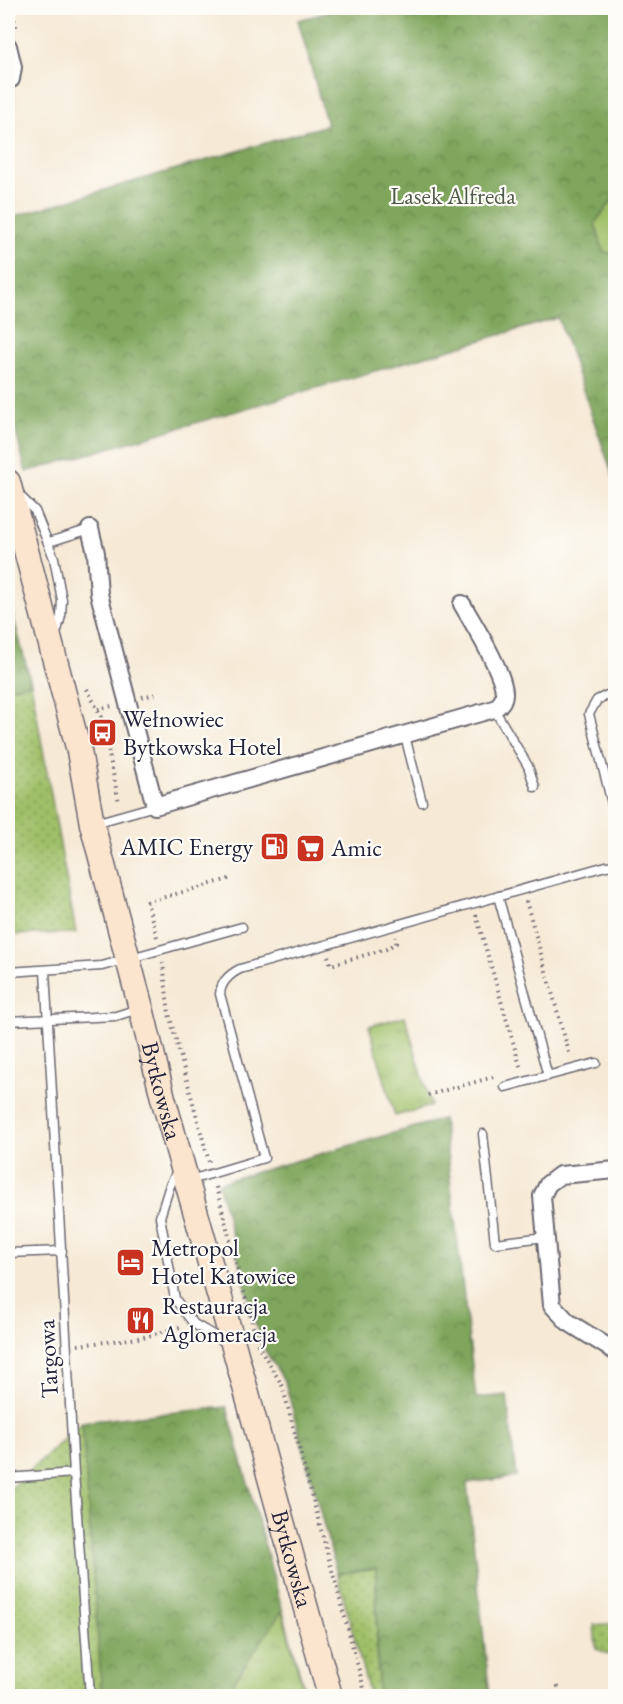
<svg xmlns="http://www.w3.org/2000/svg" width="623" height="1704" font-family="'EB Garamond',serif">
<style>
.grass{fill:url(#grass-dots);stroke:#607051;stroke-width:1.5}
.forest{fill:url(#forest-crowns);stroke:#50644c;stroke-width:1.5}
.park{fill:url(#park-tufts);stroke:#607051;stroke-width:1.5}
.garden{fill:#9fbf67;stroke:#607051;stroke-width:1.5}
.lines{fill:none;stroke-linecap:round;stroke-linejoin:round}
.lane-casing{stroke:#6c6871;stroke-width:11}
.street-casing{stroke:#6c6871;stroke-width:20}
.secondary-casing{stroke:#6c6871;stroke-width:27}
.path{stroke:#6c6871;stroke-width:4;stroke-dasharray:1.5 4.5;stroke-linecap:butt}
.lane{stroke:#fff;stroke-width:8}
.street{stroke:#fff;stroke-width:16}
.secondary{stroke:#fce5cf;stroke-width:24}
.labels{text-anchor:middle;stroke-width:4.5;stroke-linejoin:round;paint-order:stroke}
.park-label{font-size:24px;fill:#4e594a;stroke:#fdfcf7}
.poi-label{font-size:24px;fill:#22223b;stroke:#fdfcf7;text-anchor:start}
.street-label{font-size:24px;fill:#22223b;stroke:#fdfcf7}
</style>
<defs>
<pattern id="grass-dots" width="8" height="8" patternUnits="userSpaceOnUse" patternTransform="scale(1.5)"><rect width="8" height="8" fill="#9fbf67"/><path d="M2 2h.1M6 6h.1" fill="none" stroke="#819b56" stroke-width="1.8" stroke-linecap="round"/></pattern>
<pattern id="forest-crowns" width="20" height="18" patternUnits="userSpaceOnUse" patternTransform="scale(1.5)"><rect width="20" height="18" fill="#7fa65c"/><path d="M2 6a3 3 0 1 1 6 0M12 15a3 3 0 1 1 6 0" fill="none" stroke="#68874d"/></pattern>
<pattern id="park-tufts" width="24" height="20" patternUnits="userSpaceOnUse" patternTransform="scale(1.5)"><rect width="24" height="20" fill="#9fbf67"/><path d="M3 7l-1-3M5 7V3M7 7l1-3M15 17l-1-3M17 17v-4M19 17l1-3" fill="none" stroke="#819b56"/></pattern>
</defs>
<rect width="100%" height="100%" fill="#fdfcf7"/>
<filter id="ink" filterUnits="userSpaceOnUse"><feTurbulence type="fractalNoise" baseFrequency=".0167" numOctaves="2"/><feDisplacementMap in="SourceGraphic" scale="12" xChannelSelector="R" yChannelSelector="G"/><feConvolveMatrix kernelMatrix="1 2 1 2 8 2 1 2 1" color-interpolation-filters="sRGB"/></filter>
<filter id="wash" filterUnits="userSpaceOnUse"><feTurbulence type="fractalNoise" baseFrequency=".008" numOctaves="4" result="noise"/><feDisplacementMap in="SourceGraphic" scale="24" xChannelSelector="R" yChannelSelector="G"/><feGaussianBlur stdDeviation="1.35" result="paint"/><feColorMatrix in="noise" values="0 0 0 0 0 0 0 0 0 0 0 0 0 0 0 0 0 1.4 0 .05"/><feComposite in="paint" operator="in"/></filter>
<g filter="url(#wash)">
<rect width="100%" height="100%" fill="#f6e9d5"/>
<path class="grass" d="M31 683 76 933 8 935V688Z
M227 1407 224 1696H8V1491L82 1422Z
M376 1568 378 1696H370L337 1574Z
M615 1623V1629L611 1630 615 1645V1654H607L596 1648 594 1625Z"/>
<path class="forest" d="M344 8H615V197L595 223 604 252 615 254V482L558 318 26 472 8 402V218L327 125 298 20Z
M8 597 31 683 8 688Z
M443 1119 476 1398 507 1395 516 1477 467 1483 490 1696H378L376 1568 337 1574 285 1382 261 1344 218 1183Z
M227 1407 306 1696H102L82 1422Z"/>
<path class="park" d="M405 1016 431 1106 395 1116 369 1026Z
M282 1611 305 1696H224Z"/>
<path class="garden" d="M615 197V254L604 252 595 223Z"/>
</g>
<g filter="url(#ink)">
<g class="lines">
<defs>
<path id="lane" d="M18 494 35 511 54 558 62 600 61 616 56 634
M49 542 90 529
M616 691 597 700 589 714 616 819
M494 709 528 766 535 787
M405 736 422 802
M95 823 155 806
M498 896 548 1076
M45 971 74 1473 90 1696
M8 972 102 966 242 927
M8 1021 116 1016 138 1009
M505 1087 596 1063
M483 1134 495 1243 545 1237
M178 1170 170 1185 160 1217 175 1299 194 1324 227 1343
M187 1181 264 1158 220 994C221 981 230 974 240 969L606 866 616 865
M8 1253 62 1251
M8 1478 74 1473"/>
<path id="street" d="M8 46 13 67 11 79 8 80
M90 529 96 553 99 594 155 806 494 709C500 705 504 701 504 694 505 674 473 623 462 604
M616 1170 560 1175 548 1184 542 1196 552 1305 568 1322 616 1352"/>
<g id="secondary">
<path id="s1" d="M8 482 79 751 92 824 141 1008 163 1098 234 1347 330 1696"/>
</g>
</defs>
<use href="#lane" class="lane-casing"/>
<use href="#street" class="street-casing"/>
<use href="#secondary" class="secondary-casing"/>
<path class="path" d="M11 8 17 30
M87 689 101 716 119 802
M142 697 156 694
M98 709 112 706
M526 901 570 1056
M476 915 521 1069
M157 937 147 902 229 879
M328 956 331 965 386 949 396 943 395 937
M163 962 169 1014 209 1162
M428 1095 497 1076
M216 1187 258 1345 282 1385 366 1696
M78 1345 140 1338 180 1327
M558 1686 559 1696"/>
<use href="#lane" class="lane"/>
<use href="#street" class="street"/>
<use href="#secondary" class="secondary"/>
</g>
</g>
<defs>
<symbol id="bus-square" viewBox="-11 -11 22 22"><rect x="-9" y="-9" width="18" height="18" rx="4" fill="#c8321e" stroke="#fdfcf7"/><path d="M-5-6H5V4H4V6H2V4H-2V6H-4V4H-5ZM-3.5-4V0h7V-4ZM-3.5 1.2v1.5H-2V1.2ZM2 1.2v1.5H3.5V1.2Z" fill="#fff"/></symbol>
<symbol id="fuel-square" viewBox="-11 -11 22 22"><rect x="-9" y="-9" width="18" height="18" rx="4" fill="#c8321e" stroke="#fdfcf7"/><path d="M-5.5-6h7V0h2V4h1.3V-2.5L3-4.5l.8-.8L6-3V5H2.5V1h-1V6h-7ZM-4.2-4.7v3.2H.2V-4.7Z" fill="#fff"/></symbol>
<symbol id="supermarket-square" viewBox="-11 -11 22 22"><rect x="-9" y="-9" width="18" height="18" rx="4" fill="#c8321e" stroke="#fdfcf7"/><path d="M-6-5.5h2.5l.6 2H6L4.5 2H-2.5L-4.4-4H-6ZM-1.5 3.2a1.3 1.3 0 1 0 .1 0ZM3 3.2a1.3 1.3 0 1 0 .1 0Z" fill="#fff"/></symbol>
<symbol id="hotel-square" viewBox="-11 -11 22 22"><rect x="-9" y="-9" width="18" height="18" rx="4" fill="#c8321e" stroke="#fdfcf7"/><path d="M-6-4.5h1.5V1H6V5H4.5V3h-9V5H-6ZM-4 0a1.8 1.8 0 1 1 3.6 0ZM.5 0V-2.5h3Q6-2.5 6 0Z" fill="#fff"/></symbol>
<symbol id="restaurant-square" viewBox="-11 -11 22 22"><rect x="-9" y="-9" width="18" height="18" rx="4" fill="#c8321e" stroke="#fdfcf7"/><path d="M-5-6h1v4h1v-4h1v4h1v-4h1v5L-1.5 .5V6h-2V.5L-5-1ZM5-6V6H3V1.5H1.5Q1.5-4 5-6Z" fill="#fff"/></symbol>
</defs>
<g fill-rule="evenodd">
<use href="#bus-square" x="86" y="716" width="33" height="33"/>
<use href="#fuel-square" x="258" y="830" width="33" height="33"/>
<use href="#supermarket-square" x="294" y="832" width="33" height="33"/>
<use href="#hotel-square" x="114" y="1246" width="33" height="33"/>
<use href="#restaurant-square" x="124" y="1304" width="33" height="33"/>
</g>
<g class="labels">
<g class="park-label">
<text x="453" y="204">Lasek Alfreda</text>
</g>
<g class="poi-label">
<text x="123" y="727">Wełnowiec<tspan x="123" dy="28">Bytkowska Hotel</tspan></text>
<text x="253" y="855" text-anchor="end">AMIC Energy</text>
<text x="331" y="856">Amic</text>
<text x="151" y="1256">Metropol<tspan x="151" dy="28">Hotel Katowice</tspan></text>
<text x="162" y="1314">Restauracja<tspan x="162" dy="28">Aglomeracja</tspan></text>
</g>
<g class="street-label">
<text dy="8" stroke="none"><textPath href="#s1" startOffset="628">Bytkowska</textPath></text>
<text transform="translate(48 1359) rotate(-93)" y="8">Targowa</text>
<text dy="8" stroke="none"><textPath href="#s1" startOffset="1114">Bytkowska</textPath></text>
</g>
</g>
<rect width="623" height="1704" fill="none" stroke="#fdfcf7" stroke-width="30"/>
</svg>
